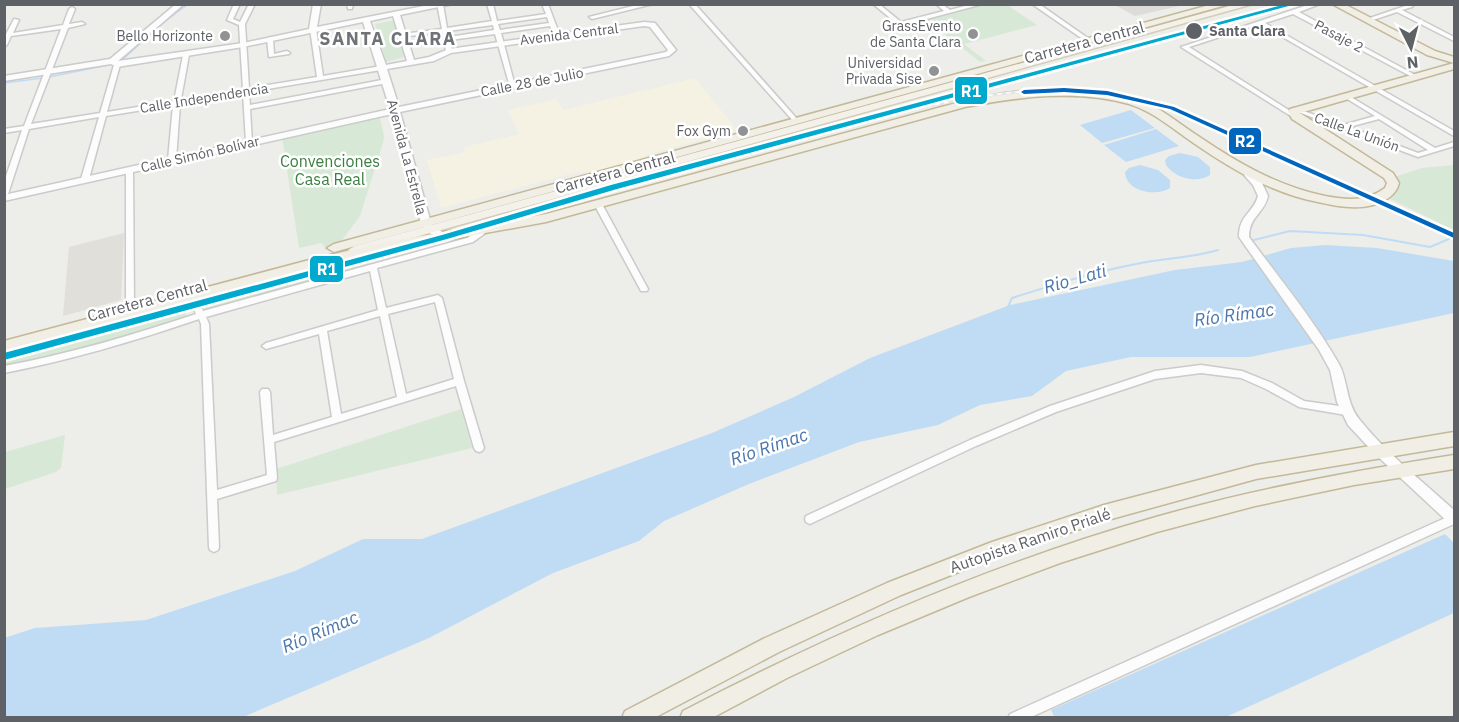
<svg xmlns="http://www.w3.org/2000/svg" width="1459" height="722" font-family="'IBM Plex Sans',sans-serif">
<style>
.commercial{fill:#f5f2e4}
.industrial{fill:#dddcd9}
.education{fill:#e0dfd9}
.green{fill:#d7e9d6}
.water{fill:#c0dcf4}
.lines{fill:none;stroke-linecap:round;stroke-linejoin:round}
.stream-far1{stroke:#c0dcf4;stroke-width:1.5}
.stream{stroke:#c0dcf4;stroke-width:2}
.minor-casing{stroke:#cacbca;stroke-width:3}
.tertiary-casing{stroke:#cacbca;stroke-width:3}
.primary-casing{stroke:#d3cdb9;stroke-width:3}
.trunk-casing{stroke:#c3b898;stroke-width:3}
.minor{fill:#fcfcfc;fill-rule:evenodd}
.tertiary{fill:#fcfcfc;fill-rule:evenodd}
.primary{fill:#f3f1e9;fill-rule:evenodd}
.trunk{fill:#f1eee6;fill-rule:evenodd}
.rail-far1-casing{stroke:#e3e3e3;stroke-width:3}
.rail-casing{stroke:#e3e3e3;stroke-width:4.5}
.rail-far1{stroke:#fff;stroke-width:1.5;stroke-dasharray:4.5;stroke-linecap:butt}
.rail{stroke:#fff;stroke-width:2;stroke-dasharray:6;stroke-linecap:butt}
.rail-1-casing{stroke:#fff;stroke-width:5}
.rail-2-casing{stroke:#fff;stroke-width:5}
.rail-1{fill:#00a9ce;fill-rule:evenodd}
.rail-2{fill:#0065bd;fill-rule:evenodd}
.stop-dot{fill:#5e6166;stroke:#fff;stroke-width:2}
.poi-dot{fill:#909294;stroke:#fff;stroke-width:2}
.labels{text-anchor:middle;stroke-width:5;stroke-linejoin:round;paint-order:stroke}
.far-poi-label{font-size:14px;fill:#5e6166;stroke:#fff;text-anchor:end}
.far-stop-label{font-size:14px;font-weight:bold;fill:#5e6166;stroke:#fff;text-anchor:start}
.far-street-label{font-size:14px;fill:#5e6166;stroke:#fff}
.street-label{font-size:16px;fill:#5e6166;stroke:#fff}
.park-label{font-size:16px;fill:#3b8040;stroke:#fff}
.far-district-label{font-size:18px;font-weight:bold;letter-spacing:1.5px;fill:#6f7378;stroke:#fff}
.water-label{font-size:18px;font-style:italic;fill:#4a76ab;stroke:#fff}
.line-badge{stroke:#fff;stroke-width:2}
.badge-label{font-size:16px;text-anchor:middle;font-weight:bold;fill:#fff}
</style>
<rect width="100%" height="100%" fill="#edede9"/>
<path class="commercial" d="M695 78 737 130 647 155 635 161 595 173 578 172 441 208 427 160 465 152 464 147 519 134 508 110 556 99 564 110Z"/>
<path class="industrial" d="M1115 5V4L1184 5 1135 16Z"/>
<path class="education" d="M124 233 121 300 63 316 69 247Z"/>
<path class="green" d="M984 5H1007L1037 25 964 44 986 61 980 62 926 19Z
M395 20 407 56 386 62 375 24Z
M379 115 384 136 383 143 360 216 340 243 324 247 322 243 299 248 282 137Z
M1454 165V230L1386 197 1398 188 1397 181 1394 177 1422 168Z
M367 261 369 266 203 313 200 311 209 304Z
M185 311 186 318 32 361 5 365 6 361Z
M461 409 472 448 277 495 276 469Z
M65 435 61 468 56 472 5 489V452Z"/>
<path class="water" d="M1131 110 1155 128 1102 143 1080 125Z
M1156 129 1179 146 1126 162 1104 145Z
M1180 153 1198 157 1210 167V175C1196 184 1175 178 1166 165L1165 160 1169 156Z
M1140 165 1158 170 1170 180V188C1156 197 1126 192 1125 172L1129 168Z
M1325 245 1377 248 1454 261V313L1250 357H1131L1066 371 1032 396 980 405 938 425 859 442 749 484 664 521 639 541 553 573 429 638 243 717H5L4 638 35 628 146 620 295 571 363 539H422L712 433 794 397 870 358 1010 305 1175 270 1242 262 1291 248Z
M1445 534 1454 543V613L1226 717 1055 718 1051 710Z"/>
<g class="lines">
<path class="stream-far1" d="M121 61 164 22 187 5
M49 77 113 64
M4 83 43 78"/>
<path class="stream" d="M1250 241 1290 231 1363 235 1430 247 1449 239
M1007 309 1012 298C1053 285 1094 272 1136 264 1163 258 1193 258 1218 250"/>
<defs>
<path id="minor" d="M234 4H240L233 19 240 22 249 4H255L245 24 249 88 317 77 310 29 313 27 316 29 323 76 381 66 384 68 381 70 249 92 250 105 387 79 390 81 387 83 250 109 252 142 249 144 246 142 243 93 180 104 176 160 172 162 168 160 173 105 106 116 89 179 85 181 81 179 99 117 29 129 8 194 4 196V182L22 130 4 133V129L24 126 61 29 11 36 7 45 4 47V38L14 19 19 20 13 33 63 25 69 9 72 7 75 9 69 24 82 22 85 24 68 28 31 124 100 113 114 65 117 63 120 65 107 112 174 101 183 55 186 53 189 55 181 99 243 89 239 25 227 20Z
M347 4H353L352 9H348Z
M437 4H443L447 28 492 21 487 4H493L497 21 546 14 542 4H548L560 36 555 37 550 26 501 33 515 86 510 87 495 34 450 40 452 51 449 53 446 51 442 32 401 37 400 36 403 34 442 29ZM547 17 549 23 500 30 498 24ZM493 25 494 30 449 37 448 31Z
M641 4H653L592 19 589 17Z
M689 4H695L799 121V123H795Z
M873 4H879L901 22 944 11 936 4H942L950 10 972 4H983L900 26Z
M1032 4H1039L1092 41 1087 42Z
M1311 4H1320L1299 12 1419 77 1414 78 1293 14 1265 23 1454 131V136L1260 24 1189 47 1298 116V118H1294L1181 47Z
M1411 4 1413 6 1412 7 1402 10 1454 37V41L1397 12 1367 22 1364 20Z
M270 37 273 39 274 54 287 51 290 53 289 54 269 57 267 39Z
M1346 94 1435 148 1454 142V146L1418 157 1293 110 1296 108 1298 109 1343 125 1375 116 1344 97V95ZM1379 119 1428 150 1418 153 1349 127Z
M126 168H132L133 170 134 304 130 307 126 304Z
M595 202H601L602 204 648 289 647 291H641L640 289 594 204Z
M481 229 484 230 485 232 484 234 473 242 377 268 386 308 438 295 442 298 464 381 484 448 482 451 479 452 476 451 474 448 456 386 274 442 277 478 276 481 217 499 219 547 218 550 214 552 210 550 209 547 201 324 199 319C135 341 70 360 4 373V366C69 354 133 335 196 314L192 305 191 287 192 285H198L199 287 200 305 203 311 467 238ZM370 271 378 310 266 343 262 346 266 349 319 334 332 417 273 435 270 392 268 389H262L260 392 267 475 217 490 209 324 206 317ZM435 302 454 379 406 394 388 314ZM380 316 397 397 341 414 327 331Z
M1201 365 1242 371 1272 383 1304 401 1346 407 1349 408 1351 411 1349 414 1346 415 1299 407 1266 389 1241 378 1201 373 1155 379 1056 412 976 446 814 522 810 524 806 522 805 519 806 516 970 440 1050 406 1155 371Z
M1454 514V524L1029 718H1008L1010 714Z"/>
<path id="tertiary" d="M176 4H184L118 61 243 43 309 29 313 4H321L317 27 434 4H453L400 15 414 60 429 57 449 49 644 22 655 23 676 50 669 56 400 112 431 223C435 230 444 231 449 237L448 239 444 240 425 231 421 223 392 114 4 201V195L390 109 363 22 243 47 117 67 111 64 4 81V76L110 59ZM393 16 407 61 386 65 370 21ZM644 26 650 27 668 50 666 52 399 107 387 69 434 61 451 53Z
M1249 172 1261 181 1268 196C1264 214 1249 216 1249 237 1279 278 1313 319 1339 364 1348 381 1346 403 1359 419 1386 453 1422 481 1454 510V525L1449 523 1375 454 1348 425 1337 402 1330 370 1319 350 1239 237C1239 214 1253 214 1258 196L1253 185 1244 175Z"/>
<path id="primary" d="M1237 4H1253L355 254 348 250 355 246Z"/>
<path id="trunk" d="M1213 4H1230L334 252 327 248 334 244Z
M1332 4H1344L1435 51 1454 57V69L1300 113 1393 173 1399 183C1396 196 1385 201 1373 205 1355 210 1336 206 1318 202 1272 193 1233 170 1195 144 1174 130 1153 111 1129 104 1076 89 1018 97 965 107L546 222 381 252 313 268 4 352V341L313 259 381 243 546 214 960 102C1016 88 1080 83 1136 99 1159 106 1178 123 1198 136 1238 163 1277 186 1325 196 1347 200 1366 202 1385 188L1387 183 1384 178 1292 119 1288 111 1290 109 1454 63 1427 55Z
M1454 432V446L1256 479 1104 521 994 558 901 595 779 652 654 718H622L625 711 765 638 887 583 992 542 1104 505 1256 465Z
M1454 455V469L1354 485 1255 506 1157 532 1060 563 969 597 878 635 787 678 712 718H680L683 711C835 632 991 564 1156 517 1254 489 1354 471 1454 455Z"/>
</defs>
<use href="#minor" class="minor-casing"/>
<use href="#tertiary" class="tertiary-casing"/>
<use href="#primary" class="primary-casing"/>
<use href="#trunk" class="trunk-casing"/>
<use href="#minor" class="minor"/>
<use href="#tertiary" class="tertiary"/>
<use href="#primary" class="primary"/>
<use href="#trunk" class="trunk"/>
<defs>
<path id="rail-far1" d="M900 112C975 96 1055 80 1131 97 1202 113 1268 151 1333 181"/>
<path id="rail" d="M1330 180 1454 236"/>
</defs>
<use href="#rail-far1" class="rail-far1-casing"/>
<use href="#rail" class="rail-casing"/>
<use href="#rail-far1" class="rail-far1"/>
<use href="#rail" class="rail"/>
<defs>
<path id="rail-1" d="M1286 4H1296L617 189 447 239 4 360V353L442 235 611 185Z"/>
<path id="rail-2" d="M1064 88 1107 91 1174 107 1454 233V238L1170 109 1107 95 1064 92 1024 94 1021 92 1024 90Z"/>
</defs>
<use href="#rail-1" class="rail-1-casing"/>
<use href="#rail-2" class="rail-2-casing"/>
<use href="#rail-1" class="rail-1"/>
<use href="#rail-2" class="rail-2"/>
</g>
<circle class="stop-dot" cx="1194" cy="31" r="9"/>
<g class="poi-dot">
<circle cx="973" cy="34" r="6"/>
<circle cx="225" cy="36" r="6"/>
<circle cx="934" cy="71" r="6"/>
<circle cx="743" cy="131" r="6"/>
</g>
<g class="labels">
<g class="far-poi-label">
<text x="961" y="31">GrassEvento<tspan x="961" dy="16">de Santa Clara</tspan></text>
<text x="213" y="41">Bello Horizonte</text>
<text x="922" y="68">Universidad<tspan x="922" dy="16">Privada Sise</tspan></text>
<text x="731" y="136">Fox Gym</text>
</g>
<g class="far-stop-label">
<text x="1209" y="36">Santa Clara</text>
</g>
<g class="far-street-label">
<text transform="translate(569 34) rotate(-7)" y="5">Avenida Central</text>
<text transform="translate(1339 36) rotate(28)" y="5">Pasaje 2</text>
<text transform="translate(532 82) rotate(-11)" y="5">Calle 28 de Julio</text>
<text transform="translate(204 98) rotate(-9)" y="5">Calle Independencia</text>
<text transform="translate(1357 132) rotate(20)" y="5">Calle La Unión</text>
<text transform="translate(200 154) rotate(-13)" y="5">Calle Simón Bolívar</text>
<text transform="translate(407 157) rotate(75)" y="5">Avenida La Estrella</text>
</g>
<g class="street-label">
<text transform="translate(1084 42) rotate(-15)" y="6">Carretera Central</text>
<text transform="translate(615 172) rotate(-15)" y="6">Carretera Central</text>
<text transform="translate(147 300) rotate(-15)" y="6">Carretera Central</text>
<text transform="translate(1030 540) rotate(-19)" y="6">Autopista Ramiro Prialé</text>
</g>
<g class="park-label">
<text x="330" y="167">Convenciones<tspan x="330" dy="18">Casa Real</tspan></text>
</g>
<g class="far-district-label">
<text x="388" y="45">SANTA CLARA</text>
</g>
<g class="water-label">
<text transform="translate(1075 279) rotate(-16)" y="6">Rio_Lati</text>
<text transform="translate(1234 315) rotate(-8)" y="6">Río Rímac</text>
<text transform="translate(769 447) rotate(-19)" y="6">Río Rímac</text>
<text transform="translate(320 632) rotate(-23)" y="6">Río Rímac</text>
</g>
</g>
<g class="line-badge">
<rect x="954" y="76" width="34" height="29" rx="6" fill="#00a9ce"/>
<rect x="1228" y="127" width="34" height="28" rx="6" fill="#0065bd"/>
<rect x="309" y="255" width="35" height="28" rx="6" fill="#00a9ce"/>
</g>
<g class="badge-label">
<text x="971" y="97">R1</text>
<text x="1245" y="147">R2</text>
<text x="327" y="275">R1</text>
</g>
<rect width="1459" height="722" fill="none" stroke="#5e6166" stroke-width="12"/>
<g transform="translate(1411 48) rotate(174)" stroke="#ffffff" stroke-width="4.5" paint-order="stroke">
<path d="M0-4.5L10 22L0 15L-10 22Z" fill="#5e6166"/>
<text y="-9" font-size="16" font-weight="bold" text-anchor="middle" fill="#5e6166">N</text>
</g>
</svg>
